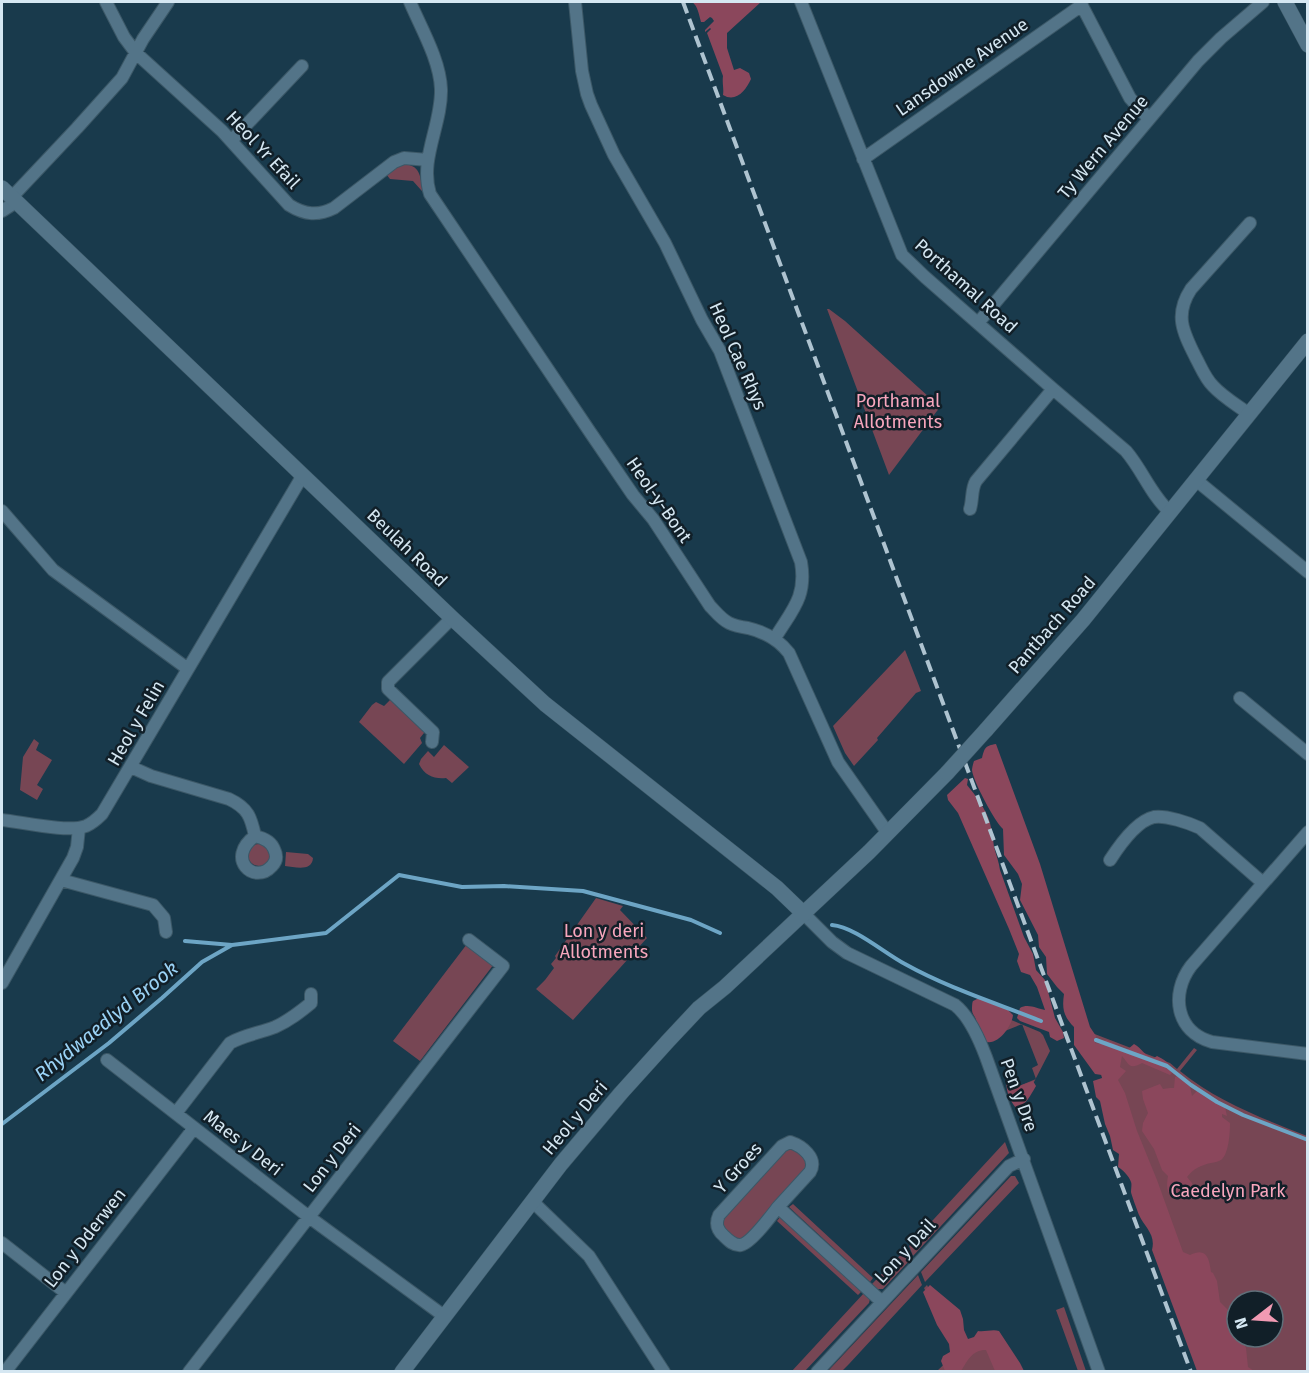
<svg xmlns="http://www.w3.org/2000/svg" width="1309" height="1373" font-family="'Fira Sans',sans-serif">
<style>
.green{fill:#774654;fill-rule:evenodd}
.forest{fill:#8b475c}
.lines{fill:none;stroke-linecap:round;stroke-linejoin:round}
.stream{stroke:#6da5c5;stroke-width:4}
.street-casing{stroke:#3c5867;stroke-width:14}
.secondary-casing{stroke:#3c5867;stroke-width:16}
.street{stroke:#537488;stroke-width:12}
.secondary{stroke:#537488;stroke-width:15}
.rail{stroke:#aec3d0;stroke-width:4;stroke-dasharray:12 6;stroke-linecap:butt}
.secondary-bridge-casing{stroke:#3c5867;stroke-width:16;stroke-linecap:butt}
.secondary-bridge{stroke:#537488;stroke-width:15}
.labels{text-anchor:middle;stroke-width:5;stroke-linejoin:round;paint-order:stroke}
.street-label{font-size:18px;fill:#d5e7f2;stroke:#111f28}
.park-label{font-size:18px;fill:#f8a6bd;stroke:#111f28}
.water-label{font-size:20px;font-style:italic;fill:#9ad2f5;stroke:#111f28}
</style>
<rect width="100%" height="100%" fill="#193a4c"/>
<path class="green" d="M401 164C421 164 420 176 423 192L421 190 413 181 390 179 386 174Z
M827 309H829L845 321 940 407 889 475Z
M905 650 921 691 916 693 877 738 878 740 854 766 845 753 833 726Z
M390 700H394L424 730V733L420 738 422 743 404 764 359 722 372 705 376 702 384 706Z
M34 739 39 743 36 750 52 760 37 785 43 789 37 800 20 790 23 757Z
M444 745 469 767 452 783 446 778C434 779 425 776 419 764L421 759 428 751 434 757Z
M248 855a11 11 0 1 1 22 0a11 11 0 1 1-22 0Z
M286 852 308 854 313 858C312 872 295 867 285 866Z
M596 898 623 906 620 910 647 938 573 1020 536 989 545 980 554 968 551 964 556 958 555 956Z
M467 944 494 964 420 1061 393 1041Z
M980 1007 1040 1032 1043 1035 1050 1051 1019 1111 1007 1081 1016 1078 1019 1086 1036 1079 1032 1068 1038 1065 1022 1024 990 1037Z
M1092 1033 1170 1063 1177 1069 1194 1048 1197 1050 1180 1071C1218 1102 1262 1118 1307 1136V1371H1211L1095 1059 1098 1052ZM1237 1301H1273V1337H1237Z
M1005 1142 1009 1153 1008 1154 913 1256 909 1246Z
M791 1148 806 1157 807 1168 744 1238C734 1240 730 1235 723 1228V1219L784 1151Z
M1011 1176H1015L1019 1183 925 1282 921 1272Z
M793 1204 873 1278 870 1282 789 1207Z
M780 1217 862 1291 858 1295 777 1221Z
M907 1248 911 1259 883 1289H877L872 1284Z
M918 1275 922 1285 849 1364 842 1371H828Z
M927 1285 959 1349 995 1333 1009 1371H937L957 1352 924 1288Z
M864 1293 870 1299 869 1303 805 1371 791 1372Z
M1064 1307 1086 1371H1078L1056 1310Z"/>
<path class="forest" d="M692 2H761L727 33V48L734 70 740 68 749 73 751 79C746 90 736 103 723 95 724 88 722 83 723 76L707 33 711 29 710 28 705 32V30L714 21 712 18 710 17 704 22H701C699 15 698 6 692 2Z
M996 744 1040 864 1090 1027 1096 1036 1095 1043 1100 1044 1103 1041 1107 1040 1127 1050 1134 1044C1142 1048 1145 1057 1154 1058L1157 1056C1167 1061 1168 1062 1172 1073L1170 1075 1142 1063C1129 1070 1130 1065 1122 1056L1120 1067 1126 1071 1118 1080 1125 1093 1137 1131 1157 1180 1183 1252 1190 1255C1206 1247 1209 1257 1211 1272L1213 1273 1217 1281 1220 1302 1228 1310 1233 1330 1235 1335 1243 1341 1246 1348 1248 1367 1254 1371H1197L1152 1250C1156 1234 1145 1228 1139 1215 1138 1212 1131 1194 1131 1192 1131 1189 1132 1184 1131 1182 1129 1176 1123 1170 1118 1167L1119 1154 1113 1150 1110 1136 1105 1124 1100 1101 1096 1097 1093 1081 1102 1078V1075L1095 1074 1074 1045V1027C1063 1016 1062 1008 1064 994L1057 987 1047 974 1046 957 1039 947 1038 935 1020 900 1022 884 1018 874 1004 855 1003 829C995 822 973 781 972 770 972 768 973 764 974 761L982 758C985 747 985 746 996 744Z
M965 778 968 779 967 785C976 796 986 809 990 823 992 831 993 839 994 847 996 855 999 862 1000 870L1024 937 1033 954 1036 970 1045 980 1055 1018 1063 1032 1064 1038 1057 1041 1050 1037 1049 1032 1020 1021 1017 1018 1020 1008C1028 1003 1038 1009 1045 1010L1037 987 1030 975 1021 972 1017 961 1019 954 1009 929 958 813 948 800 947 795Z
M979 998 1007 1009 1013 1015C1012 1027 994 1052 980 1038 976 1034 978 1025 976 1020 975 1016 972 1014 972 1010 972 1009 972 1002 973 1001Z
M1181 1075 1189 1082 1192 1096 1199 1089C1211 1095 1214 1101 1225 1107L1227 1116 1222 1114V1117L1230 1123C1230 1132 1229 1154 1221 1160 1217 1162 1215 1162 1211 1163 1201 1165 1193 1169 1187 1177L1192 1183V1195L1186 1200C1169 1198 1165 1194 1168 1176L1162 1170 1154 1149 1142 1131 1143 1123 1148 1113 1143 1099 1142 1091 1160 1084 1163 1089 1170 1088H1174L1175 1077Z
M1007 1076H1011L1019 1086 1033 1081 1036 1086C1030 1096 1027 1104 1016 1108 1008 1098 1005 1088 1007 1076Z
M930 1285 960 1310 963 1319 964 1330 968 1339 974 1337 978 1331C985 1332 993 1329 999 1331L1020 1363 1024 1371H995L986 1350C972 1350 968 1360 961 1371H945L941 1361 943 1356 950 1352 949 1344 937 1325 923 1292Z"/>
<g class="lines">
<path class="stream" d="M832 925C855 927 884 953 905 964 948 988 996 1003 1041 1021
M185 941 232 945
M1096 1040 1167 1066 1191 1085 1217 1102 1243 1115 1308 1140
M2 1124 109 1043 162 998 202 962 232 945 326 933 399 875 462 887 504 886 583 891 691 920 720 933"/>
<defs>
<path id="street" d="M106 2 124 37 136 53 222 131 289 205C305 215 318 216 334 208L394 162 404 158 428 160
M410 2C421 28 440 60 441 89 442 125 419 159 430 194L590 432 633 495 653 519 710 606C716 612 721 619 729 623 735 626 741 627 748 628 765 632 778 639 789 653L838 762 887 832
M575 2 582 71 587 94 591 105 614 155 665 243 702 320 720 351 801 562C807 597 792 610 775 638
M801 2 902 255 925 277 1053 389 1126 451C1143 471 1151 495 1170 512
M1080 2 1130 98 1149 119
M231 141 302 66
M863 159 1082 5
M11 198 77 128 122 78 143 39 168 2
M2 211 16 202
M978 323 1198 61 1221 38 1263 2
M1249 414C1237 405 1223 397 1213 386 1205 378 1201 367 1196 358 1183 332 1174 315 1191 289L1250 223
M1196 480 1308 572
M970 509C973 500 971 489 976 481L1053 389
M2 511 53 570 188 669
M1240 698 1308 754
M432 742 433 732 388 689V682L452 618
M131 767 151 776 229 799C248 808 251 817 255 836 264 838 271 841 274 849 277 855 277 861 272 866 254 886 225 858 255 836
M2 820C22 822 68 833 86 826 93 823 97 819 102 814L303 475
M1308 832 1191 966C1170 994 1176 1032 1212 1042L1308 1054
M1110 860C1119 846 1136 821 1154 817 1166 815 1189 823 1200 828L1263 883
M61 880 153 905 164 918 166 932
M804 914 832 942 847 953 955 1005C969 1016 980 1041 986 1057L1099 1372
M2 983 73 858 77 847 79 828
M107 1060 309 1217 444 1316
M176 1113 230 1043C244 1035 260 1033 275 1027 289 1021 300 1012 311 1003V994
M532 1201 589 1256 664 1372
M778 1207 810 1172C818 1158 802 1146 790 1142L782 1146 719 1215C715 1224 717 1230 724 1236 729 1241 734 1246 741 1245 751 1243 771 1216 778 1207L882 1302
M2 1243 66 1293
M5 1372 194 1128
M189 1372 503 966 469 940
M817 1372 1009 1166 1024 1159"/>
<path id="secondary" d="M1285 2 1308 45
M2 188 452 618 545 704 777 888 804 914
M986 730 1083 620 1308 341
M402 1372 561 1164 621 1093 668 1041 699 1008 725 987 869 852 947 773"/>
</defs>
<use href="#street" class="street-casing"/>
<use href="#secondary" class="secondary-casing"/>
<use href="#street" class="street"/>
<use href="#secondary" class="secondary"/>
<path class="rail" d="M683 2 1191 1372"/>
<defs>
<path id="secondary-bridge" d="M947 773 986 730"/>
</defs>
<use href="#secondary-bridge" class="secondary-bridge-casing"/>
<use href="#secondary-bridge" class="secondary-bridge"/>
</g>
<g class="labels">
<g class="street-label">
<text transform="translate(962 67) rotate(-35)" y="6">Lansdowne Avenue</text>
<text transform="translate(1103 147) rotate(-50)" y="6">Ty Wern Avenue</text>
<text transform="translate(263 150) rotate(47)" y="6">Heol Yr Efail</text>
<text transform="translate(966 286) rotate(42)" y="6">Porthamal Road</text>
<text transform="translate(738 356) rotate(66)" y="6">Heol Cae Rhys</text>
<text transform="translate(659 500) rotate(55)" y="6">Heol-y-Bont</text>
<text transform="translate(407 548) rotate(44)" y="6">Beulah Road</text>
<text transform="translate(1052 625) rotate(-49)" y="6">Pantbach Road</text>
<text transform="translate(136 723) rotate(-60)" y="6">Heol y Felin</text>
<text transform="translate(1019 1095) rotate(70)" y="6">Pen y Dre</text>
<text transform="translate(575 1118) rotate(-50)" y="6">Heol y Deri</text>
<text transform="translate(243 1143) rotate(38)" y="6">Maes y Deri</text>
<text transform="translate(332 1158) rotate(-52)" y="6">Lon y Deri</text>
<text transform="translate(738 1168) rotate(-48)" y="6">Y Groes</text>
<text transform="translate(85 1238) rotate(-52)" y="6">Lon y Dderwen</text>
<text transform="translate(905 1251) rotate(-47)" y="6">Lon y Dail</text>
</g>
<g class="park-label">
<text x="898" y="407">Porthamal<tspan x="898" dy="21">Allotments</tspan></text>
<text x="604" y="937">Lon y deri<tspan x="604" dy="21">Allotments</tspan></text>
<text x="1228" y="1197">Caedelyn Park</text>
</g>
<g class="water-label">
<text transform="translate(106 1021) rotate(-39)" y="7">Rhydwaedlyd Brook</text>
</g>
</g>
<rect width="1309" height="1373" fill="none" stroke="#d5e7f2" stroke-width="6"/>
<g transform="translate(1255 1319) rotate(253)"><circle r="28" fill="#111f28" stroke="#5f6f79" stroke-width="1.5"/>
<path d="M0-4.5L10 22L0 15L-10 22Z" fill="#f19ab3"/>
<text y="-9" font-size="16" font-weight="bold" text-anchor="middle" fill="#d5e7f2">N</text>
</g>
</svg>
